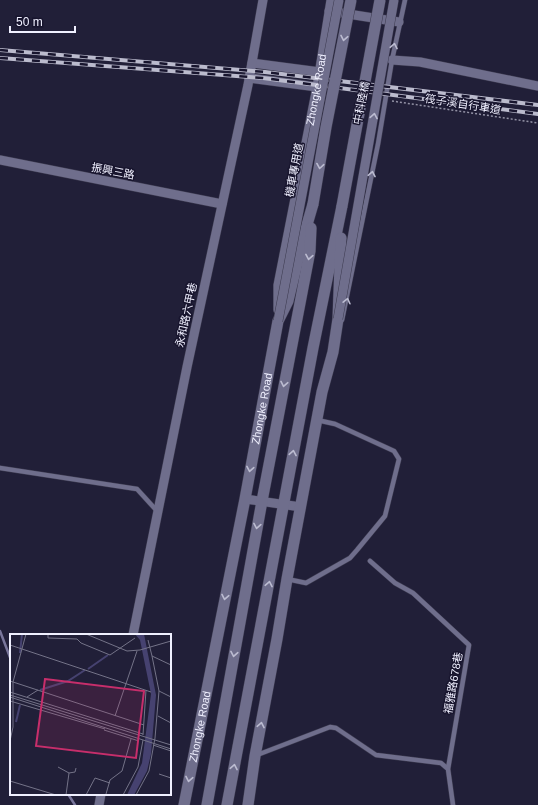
<svg xmlns="http://www.w3.org/2000/svg" width="538" height="805" font-family="Arial,'Noto Sans TC',sans-serif">
<style>
.lines{fill:none;stroke-linecap:round;stroke-linejoin:round}
.stream{stroke:#79769b;stroke-width:2.5}
.service-casing{stroke:#3d3b50;stroke-width:5.5}
.minor-casing{stroke:#3d3b50;stroke-width:10}
.tertiary-casing{stroke:#3d3b50;stroke-width:12}
.path{stroke:#9392a5;stroke-width:1.5;stroke-dasharray:2 2;stroke-linecap:butt}
.service{stroke:#6f6e8c;stroke-width:4.5}
.minor{stroke:#6f6e8c;stroke-width:9}
.tertiary{stroke:#6f6e8c;stroke-width:11}
.rail-casing{stroke:#bbbbcd;stroke-width:4}
.rail{stroke:#18152e;stroke-width:2.5;stroke-dasharray:8;stroke-linecap:butt}
.minor-bridge-casing{stroke:#3d3b50;stroke-width:10;stroke-linecap:butt}
.tertiary-bridge-casing{stroke:#3d3b50;stroke-width:12;stroke-linecap:butt}
.minor-bridge{stroke:#6f6e8c;stroke-width:9}
.tertiary-bridge{stroke:#6f6e8c;stroke-width:11}
.oneway{stroke:#bcbcd1}
.labels{text-anchor:middle;stroke-width:3;stroke-linejoin:round;paint-order:stroke}
.street-label{font-size:11px;fill:#f0f0ff;stroke:#18152e}
.inset-river{fill:none;stroke:#464270;stroke-width:2}
.inset-road{fill:none;stroke:#747388;stroke-width:1}
.view{fill:#c72e6b;fill-opacity:0.15;stroke:#c72e6b;stroke-width:2}
.inset-edge{fill:none;stroke:#f0f0ff;stroke-width:2}
</style>
<rect width="100%" height="100%" fill="#211f38"/>
<g class="lines">
<path class="stream" d="M0 631 11 660
M68 794 75 805"/>
<defs>
<path id="service" d="M342 320 378 144 392 60 405 0
M0 468 137 489 158 512
M370 561 395 583 413 593 469 645 448 769 453 805
M287 579 306 583 350 558 357 550 385 516 399 459 394 451 335 424 317 420
M257 755 330 727 336 728 376 755 441 763 448 769"/>
<g id="minor">
<path d="M329 11 399 22"/>
<path d="M392 60 420 62 538 86"/>
<path d="M252 63 320 72"/>
<path d="M249 78 317 87"/>
<path d="M0 160 222 204"/>
<path id="s1" d="M278 310V285L317 87 331 0"/>
<path d="M245 499 301 507"/>
<path d="M133 635 187 367 248 85 263 0"/>
<path d="M99 805 101 794"/>
</g>
<g id="tertiary">
<path id="s2" d="M184 805 245 499 278 321 288 301 302 242 313 204"/>
<path d="M207 805 262 501 310 251 311 228"/>
<path d="M227 805 313 348 342 206"/>
<path d="M248 805 255 756 277 639 287 579 322 392 333 352 338 319 341 238"/>
</g>
</defs>
<use href="#service" class="service-casing"/>
<use href="#minor" class="minor-casing"/>
<use href="#tertiary" class="tertiary-casing"/>
<path class="path" d="M392 101 538 123"/>
<use href="#service" class="service"/>
<use href="#minor" class="minor"/>
<use href="#tertiary" class="tertiary"/>
<defs>
<path id="rail" d="M0 50 265 72 538 105
M0 58 263 78 538 114"/>
</defs>
<use href="#rail" class="rail-casing"/>
<use href="#rail" class="rail"/>
<defs>
<path id="minor-bridge" d="M338 319 394 0
M278 321 339 0"/>
<path id="tertiary-bridge" d="M313 204 326 127 351 0
M342 206 380 0"/>
</defs>
<use href="#minor-bridge" class="minor-bridge-casing"/>
<use href="#tertiary-bridge" class="tertiary-bridge-casing"/>
<use href="#minor-bridge" class="minor-bridge"/>
<use href="#tertiary-bridge" class="tertiary-bridge"/>
</g>
<defs><path id="oneway-chevron" d="M-2-3.5L2.5 0L-2 3.5" fill="none" stroke-width="1.6" stroke-linecap="round" stroke-linejoin="round"/></defs>
<g class="oneway">
<use href="#oneway-chevron" transform="translate(344 38) rotate(101)"/>
<use href="#oneway-chevron" transform="translate(394 46) rotate(-79)"/>
<use href="#oneway-chevron" transform="translate(374 116) rotate(-80)"/>
<use href="#oneway-chevron" transform="translate(320 166) rotate(99)"/>
<use href="#oneway-chevron" transform="translate(372 174) rotate(-79)"/>
<use href="#oneway-chevron" transform="translate(309 257) rotate(100)"/>
<use href="#oneway-chevron" transform="translate(347 301) rotate(-77)"/>
<use href="#oneway-chevron" transform="translate(284 384) rotate(101)"/>
<use href="#oneway-chevron" transform="translate(293 453) rotate(-80)"/>
<use href="#oneway-chevron" transform="translate(250 469) rotate(100)"/>
<use href="#oneway-chevron" transform="translate(257 526) rotate(100)"/>
<use href="#oneway-chevron" transform="translate(269 584) rotate(-79)"/>
<use href="#oneway-chevron" transform="translate(225 597) rotate(101)"/>
<use href="#oneway-chevron" transform="translate(234 654) rotate(100)"/>
<use href="#oneway-chevron" transform="translate(261 725) rotate(-79)"/>
<use href="#oneway-chevron" transform="translate(234 767) rotate(-79)"/>
<use href="#oneway-chevron" transform="translate(189 779) rotate(101)"/>
</g>
<g class="labels">
<g class="street-label">
<text dy="4" stroke="none"><textPath href="#s1" startOffset="224">Zhongke Road</textPath></text>
<text transform="translate(361 103) rotate(-79)" y="4">中科陸橋</text>
<text transform="translate(463 104) rotate(9)" y="4">筏子溪自行車道</text>
<text transform="translate(294 170) rotate(-79)" y="4">機車專用道</text>
<text transform="translate(113 171) rotate(11)" y="4">振興三路</text>
<text transform="translate(186 315) rotate(-78)" y="4">永和路六甲巷</text>
<text dy="4" stroke="none"><textPath href="#s2" startOffset="404">Zhongke Road</textPath></text>
<text transform="translate(453 683) rotate(-80)" y="4">福雅路678巷</text>
<text dy="4" stroke="none"><textPath href="#s2" startOffset="80">Zhongke Road</textPath></text>
</g>
</g>
<g transform="translate(10 634)">
<rect width="161" height="161" fill="#211f38"/>
<path d="M125 0H134L146 61 141 120 137 137 124 161H117L132 129 141 60 130 6Z" fill="#464270"/>
<path class="inset-river" d="M10 19 12 0M78 35 98 21M30 56 58 47 75 36M6 88 10 71"/>
<path class="inset-road" d="M38 0V4L67 5 71 9 100 21 125 4M76 0 117 17 130 16 161 7M138 6 142 22 161 31M0 11 141 58M0 47 134 91M149 57 161 63M0 58 133 100M0 61 161 111M0 63 161 115M17 63 28 56M0 67 95 95M105 82 127 17M148 82 161 89M94 96 129 107M133 101 136 56M0 107 3 93V48L16 0M143 111 161 117M48 133 59 139M149 140 161 144M0 147 46 161M96 160 100 146 112 137 121 105M56 161 59 139 65 138 66 134M76 161 85 144 100 149M113 161 128 133 133 106M126 161 139 137 145 104 149 57 142 22"/>
<path class="view" d="M35 45 134 57 126 124 26 112Z"/>
<rect width="161" height="161" class="inset-edge"/>
</g>
<path d="M10 26v6h65v-6" fill="none" stroke="#f0f0ff" stroke-width="2"/>
<text x="16" y="26" font-size="12" fill="#f0f0ff" stroke="#18152e" stroke-width="3" paint-order="stroke">50 m</text>
</svg>
